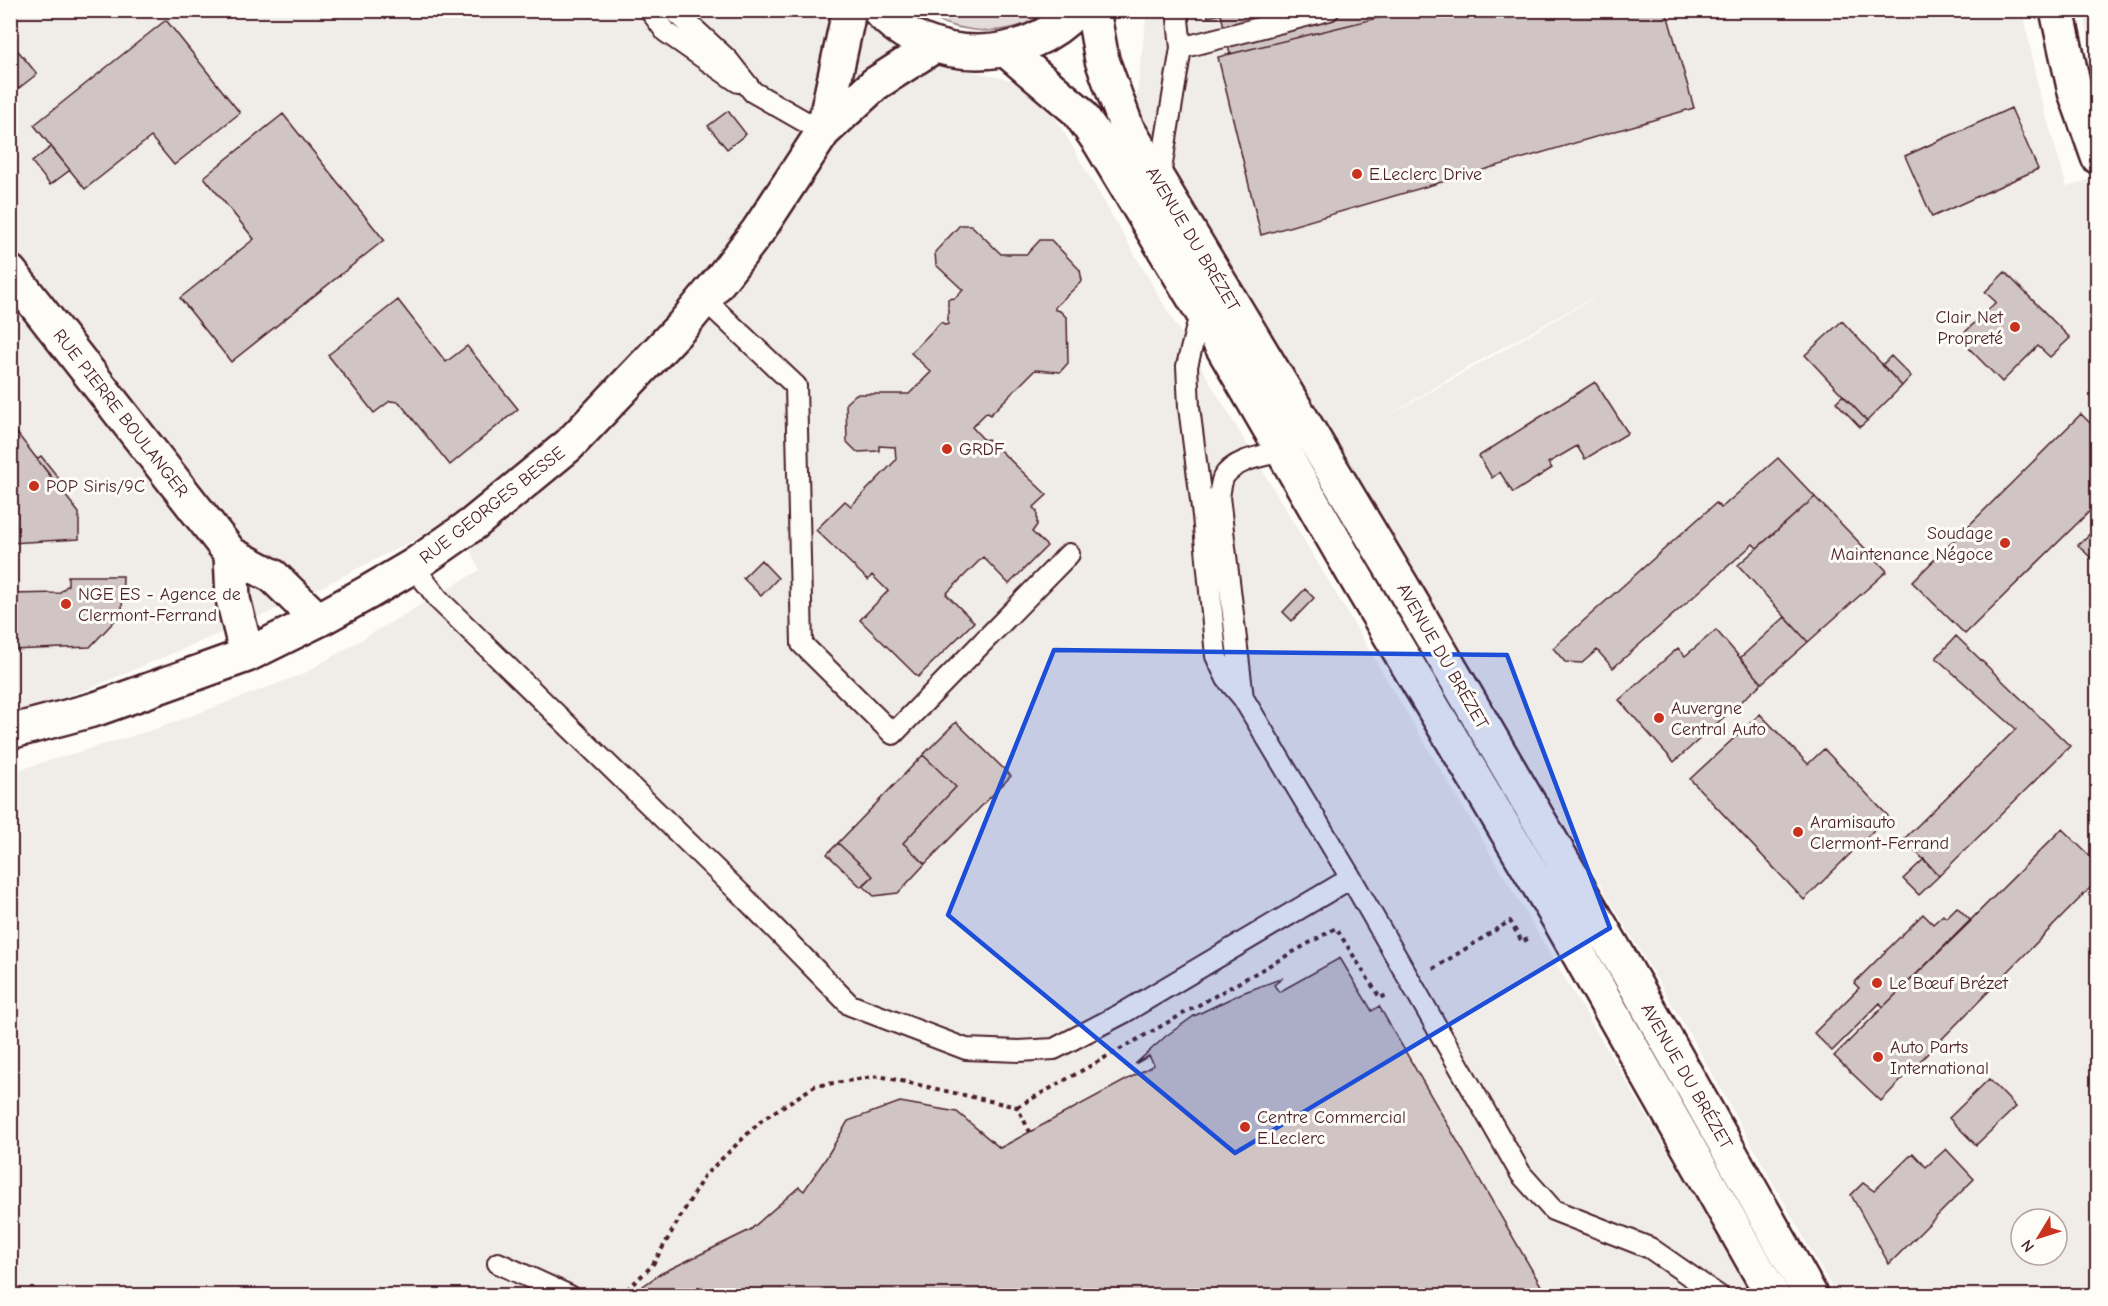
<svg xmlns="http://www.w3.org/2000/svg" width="2108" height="1306" font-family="'Comic Neue',sans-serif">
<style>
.built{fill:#f0ece8;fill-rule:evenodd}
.green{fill:#e3dcda;stroke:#967e82;stroke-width:1.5}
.building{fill:#d0c5c4;stroke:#4a1f2b;stroke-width:1.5}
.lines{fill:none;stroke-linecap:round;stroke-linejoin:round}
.lane-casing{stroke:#4a1f2b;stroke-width:24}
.street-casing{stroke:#4a1f2b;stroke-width:38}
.secondary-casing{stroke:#4a1f2b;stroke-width:38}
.path{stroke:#4a1f2b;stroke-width:4;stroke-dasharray:4.5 4.5;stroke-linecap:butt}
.lane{stroke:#fdfcf7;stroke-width:20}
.street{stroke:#fdfcf7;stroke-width:33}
.secondary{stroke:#fdfcf7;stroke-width:33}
.marked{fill:#1d4ed8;fill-opacity:0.2;stroke:#1d4ed8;stroke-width:4.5;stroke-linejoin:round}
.poi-dot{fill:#c8321e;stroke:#fdfcf7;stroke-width:2}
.labels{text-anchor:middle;stroke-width:6;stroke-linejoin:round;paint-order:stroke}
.poi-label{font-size:18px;fill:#4a1f2b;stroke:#fdfcf7;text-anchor:start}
.street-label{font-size:18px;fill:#4a1f2b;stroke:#fdfcf7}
</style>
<rect width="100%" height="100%" fill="#fdfcf7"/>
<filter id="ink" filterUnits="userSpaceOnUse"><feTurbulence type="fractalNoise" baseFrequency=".0167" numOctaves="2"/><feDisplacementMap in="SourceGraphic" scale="12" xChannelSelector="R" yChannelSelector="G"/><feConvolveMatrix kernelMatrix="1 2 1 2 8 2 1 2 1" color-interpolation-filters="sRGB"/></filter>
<g filter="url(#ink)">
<path class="built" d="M11 11H860L890 41 939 64 1010 80 1048 105 1161 300 1748 1286 1751 1295H11V772L159 728 303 674 480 570 455 519 282 607 88 689 11 714Z
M1147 11H2023L2040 96 2067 187 2097 177V1295H1836L1692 1038 1339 445 1213 244 1135 110ZM1592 298V299L1378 422 1475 363ZM2021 1219H2057V1255H2021Z
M2085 11H2097V105L2086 24Z"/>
<path class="green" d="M919 11H1048C1042 15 1035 21 1028 23 992 37 951 31 919 11Z"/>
<path class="building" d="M1207 10H1410L1230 54 1221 14 1208 17Z
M1410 10H1666L1694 108 1261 235 1218 57Z
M166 20 240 113 174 165 151 137 85 189 34 125Z
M10 41 37 74 10 95Z
M2011 108 2038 169 1932 217 1905 156Z
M728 111 746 134 727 149 708 126Z
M283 114 384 240 231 362 180 298 254 239 204 177Z
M51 147 70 170 50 185 32 162Z
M960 225H971L1001 254H1027L1040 240H1051L1080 270 1082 281 1055 307V310L1060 311 1067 318 1068 363 1060 372 1035 370 990 415 987 412 972 427 984 440 988 439 1047 495 1033 508 1037 511V525L1032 532 1047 546 1009 584 983 557 946 594 974 622 918 677 860 620 888 591 872 575 868 580 816 530 845 501 851 506 896 460 895 447 879 446V451L857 452 847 442 846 403 856 394H909L931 372 911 353 941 322 946 325 948 324V299L955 298 963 290 936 265 935 252Z
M2005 272 2070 338 2050 357 2038 346 2002 382 1959 338 1996 302 1985 292Z
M398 300 446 362 467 346 518 409 450 465 399 402 390 401 374 413 328 355Z
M1842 321 1902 386 1867 421 1805 355Z
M1891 356 1911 376 1902 386 1882 365Z
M1595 382 1628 433 1585 459 1577 446 1548 463 1552 468 1513 493 1500 472 1492 478 1479 456Z
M1843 395 1867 421 1860 427 1836 402Z
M2081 414 2098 431V503L1965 634 1912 582Z
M13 428 79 513V539L10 543V430Z
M41 456 61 481 57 484 37 459Z
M1778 458 1815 497 1757 548 1753 544 1613 668 1597 650 1582 663 1565 662 1553 648 1716 503 1721 508Z
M1815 497 1887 571 1808 642 1738 565Z
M2098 526V565L2078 545Z
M761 560 778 578 761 596 743 578Z
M68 576H123L122 613 90 647 10 650V594L59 593 68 585Z
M1305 589 1314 598 1292 621 1283 612Z
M1785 617 1808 642 1762 683 1740 658Z
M1716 630 1762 683 1674 762 1619 700 1678 648 1685 656Z
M1956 636 2070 746 1939 876 1904 839 2016 729 1936 658Z
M1760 714 1808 764 1824 749 1888 816 1804 900 1690 779Z
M956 722 1011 776 925 864 903 843 956 787 923 755Z
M923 755 956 787 903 843 925 864 898 893 874 896 863 886 873 876 838 843Z
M2062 829 2098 864V880L1881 1101 1834 1056Z
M838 843 873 876 861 887 827 854Z
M1924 859 1939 876 1919 895 1903 879Z
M1957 907 1971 921 1883 1007 1880 1003 1832 1051 1814 1033 1859 988 1854 983 1923 914 1933 924 1943 915 1946 918Z
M1340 958 1372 1011 1379 1006 1547 1296 632 1294 660 1274 750 1230 799 1187 804 1191 826 1158 848 1121 900 1102 957 1112 1000 1148 1154 1065 1149 1056 1135 1064 1166 1036 1194 1016 1242 993 1283 978 1274 985 1279 992Z
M1989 1079 2016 1107 1976 1145 1949 1118Z
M1946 1149 1974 1179 1889 1264 1851 1195 1863 1183 1874 1191 1913 1153 1926 1167Z"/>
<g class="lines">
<defs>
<path id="lane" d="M650 10 666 32 738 82
M678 10V14L727 59 753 92 823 132
M1177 10 1181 48
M1159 182 1181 48 1329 10
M704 299 796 386 802 644 893 734 1069 554
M1201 310 1187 366 1189 407 1203 516 1216 656 1227 679 1243 698 1351 878 1521 1174 1553 1210 1650 1248 1719 1296
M413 566 440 601 743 896 850 1005 966 1049 1019 1051 1054 1049 1125 1012 1351 878
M1243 698 1219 497C1220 492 1221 483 1223 478 1234 459 1264 456 1283 451
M498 1263 570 1296"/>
<path id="street" d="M2057 10 2075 92 2098 157
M823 132 847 21 848 10
M10 272 231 554 273 576 318 620
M231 554 233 599 247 655
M10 732 96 709 247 655 318 620 367 593 413 566 473 524 569 445 683 325 721 279 758 231 823 132 875 84 934 46"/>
<path id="secondary" d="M879 10C929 67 1027 65 1076 10
M1093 10 1102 60 1127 128 1402 586 1637 988 1811 1296
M1006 50 1078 111 1099 141 1201 310 1359 583 1560 921 1773 1296"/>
</defs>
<use href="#lane" class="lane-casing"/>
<use href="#street" class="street-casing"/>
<use href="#secondary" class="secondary-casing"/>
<path class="path" d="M1433 969 1510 921 1522 942 1531 937
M1017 1107 1336 928 1380 998 1387 995
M620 1296 652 1266 704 1176 763 1119 815 1086 879 1076 1017 1107 1030 1132"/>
<use href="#lane" class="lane"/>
<use href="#street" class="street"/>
<use href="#secondary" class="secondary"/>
</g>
</g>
<path class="marked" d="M1054 650 1507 655 1610 928 1235 1153 948 915Z"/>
<g class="poi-dot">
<circle cx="1357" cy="174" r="6"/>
<circle cx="2015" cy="327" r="6"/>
<circle cx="947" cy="449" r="6"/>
<circle cx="34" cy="486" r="6"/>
<circle cx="2005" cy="543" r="6"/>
<circle cx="66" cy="604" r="6"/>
<circle cx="1659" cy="718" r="6"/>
<circle cx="1798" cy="832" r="6"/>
<circle cx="1877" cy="983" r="6"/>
<circle cx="1878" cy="1057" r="6"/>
<circle cx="1245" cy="1127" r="6"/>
</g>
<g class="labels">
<g class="poi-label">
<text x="1369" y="180">E.Leclerc Drive</text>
<text x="2003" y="323" text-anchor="end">Clair Net<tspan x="2003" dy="21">Propreté</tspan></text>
<text x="959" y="455">GRDF</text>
<text x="46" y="492">POP Siris/9C</text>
<text x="1993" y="539" text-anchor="end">Soudage<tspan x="1993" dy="21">Maintenance Négoce</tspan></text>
<text x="78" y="600">NGE ES - Agence de<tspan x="78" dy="21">Clermont-Ferrand</tspan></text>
<text x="1671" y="714">Auvergne<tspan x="1671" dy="21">Central Auto</tspan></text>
<text x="1810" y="828">Aramisauto<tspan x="1810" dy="21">Clermont-Ferrand</tspan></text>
<text x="1889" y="989">Le Bœuf Brézet</text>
<text x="1890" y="1053">Auto Parts<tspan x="1890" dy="21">International</tspan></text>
<text x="1257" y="1123">Centre Commercial<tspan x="1257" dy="21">E.Leclerc</tspan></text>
</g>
<g class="street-label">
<text transform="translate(1193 239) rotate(59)" y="6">AVENUE DU BRÉZET</text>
<text transform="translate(121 413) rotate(52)" y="6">RUE PIERRE BOULANGER</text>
<text transform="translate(492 505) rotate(-38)" y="6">RUE GEORGES BESSE</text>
<text transform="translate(1443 656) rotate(60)" y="6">AVENUE DU BRÉZET</text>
<text transform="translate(1687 1076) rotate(60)" y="6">AVENUE DU BRÉZET</text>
</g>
</g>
<rect width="2108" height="1306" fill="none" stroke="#fdfcf7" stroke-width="36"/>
<rect x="18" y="18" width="2072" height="1270" fill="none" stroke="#4a1f2b" stroke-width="2" filter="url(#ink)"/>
<g transform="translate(2039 1237) rotate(232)"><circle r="28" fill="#fdfcf7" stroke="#b5a4a5" stroke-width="1.5"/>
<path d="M0-4.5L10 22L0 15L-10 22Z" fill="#c8321e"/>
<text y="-9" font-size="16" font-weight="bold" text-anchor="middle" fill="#4a1f2b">N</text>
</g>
</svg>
